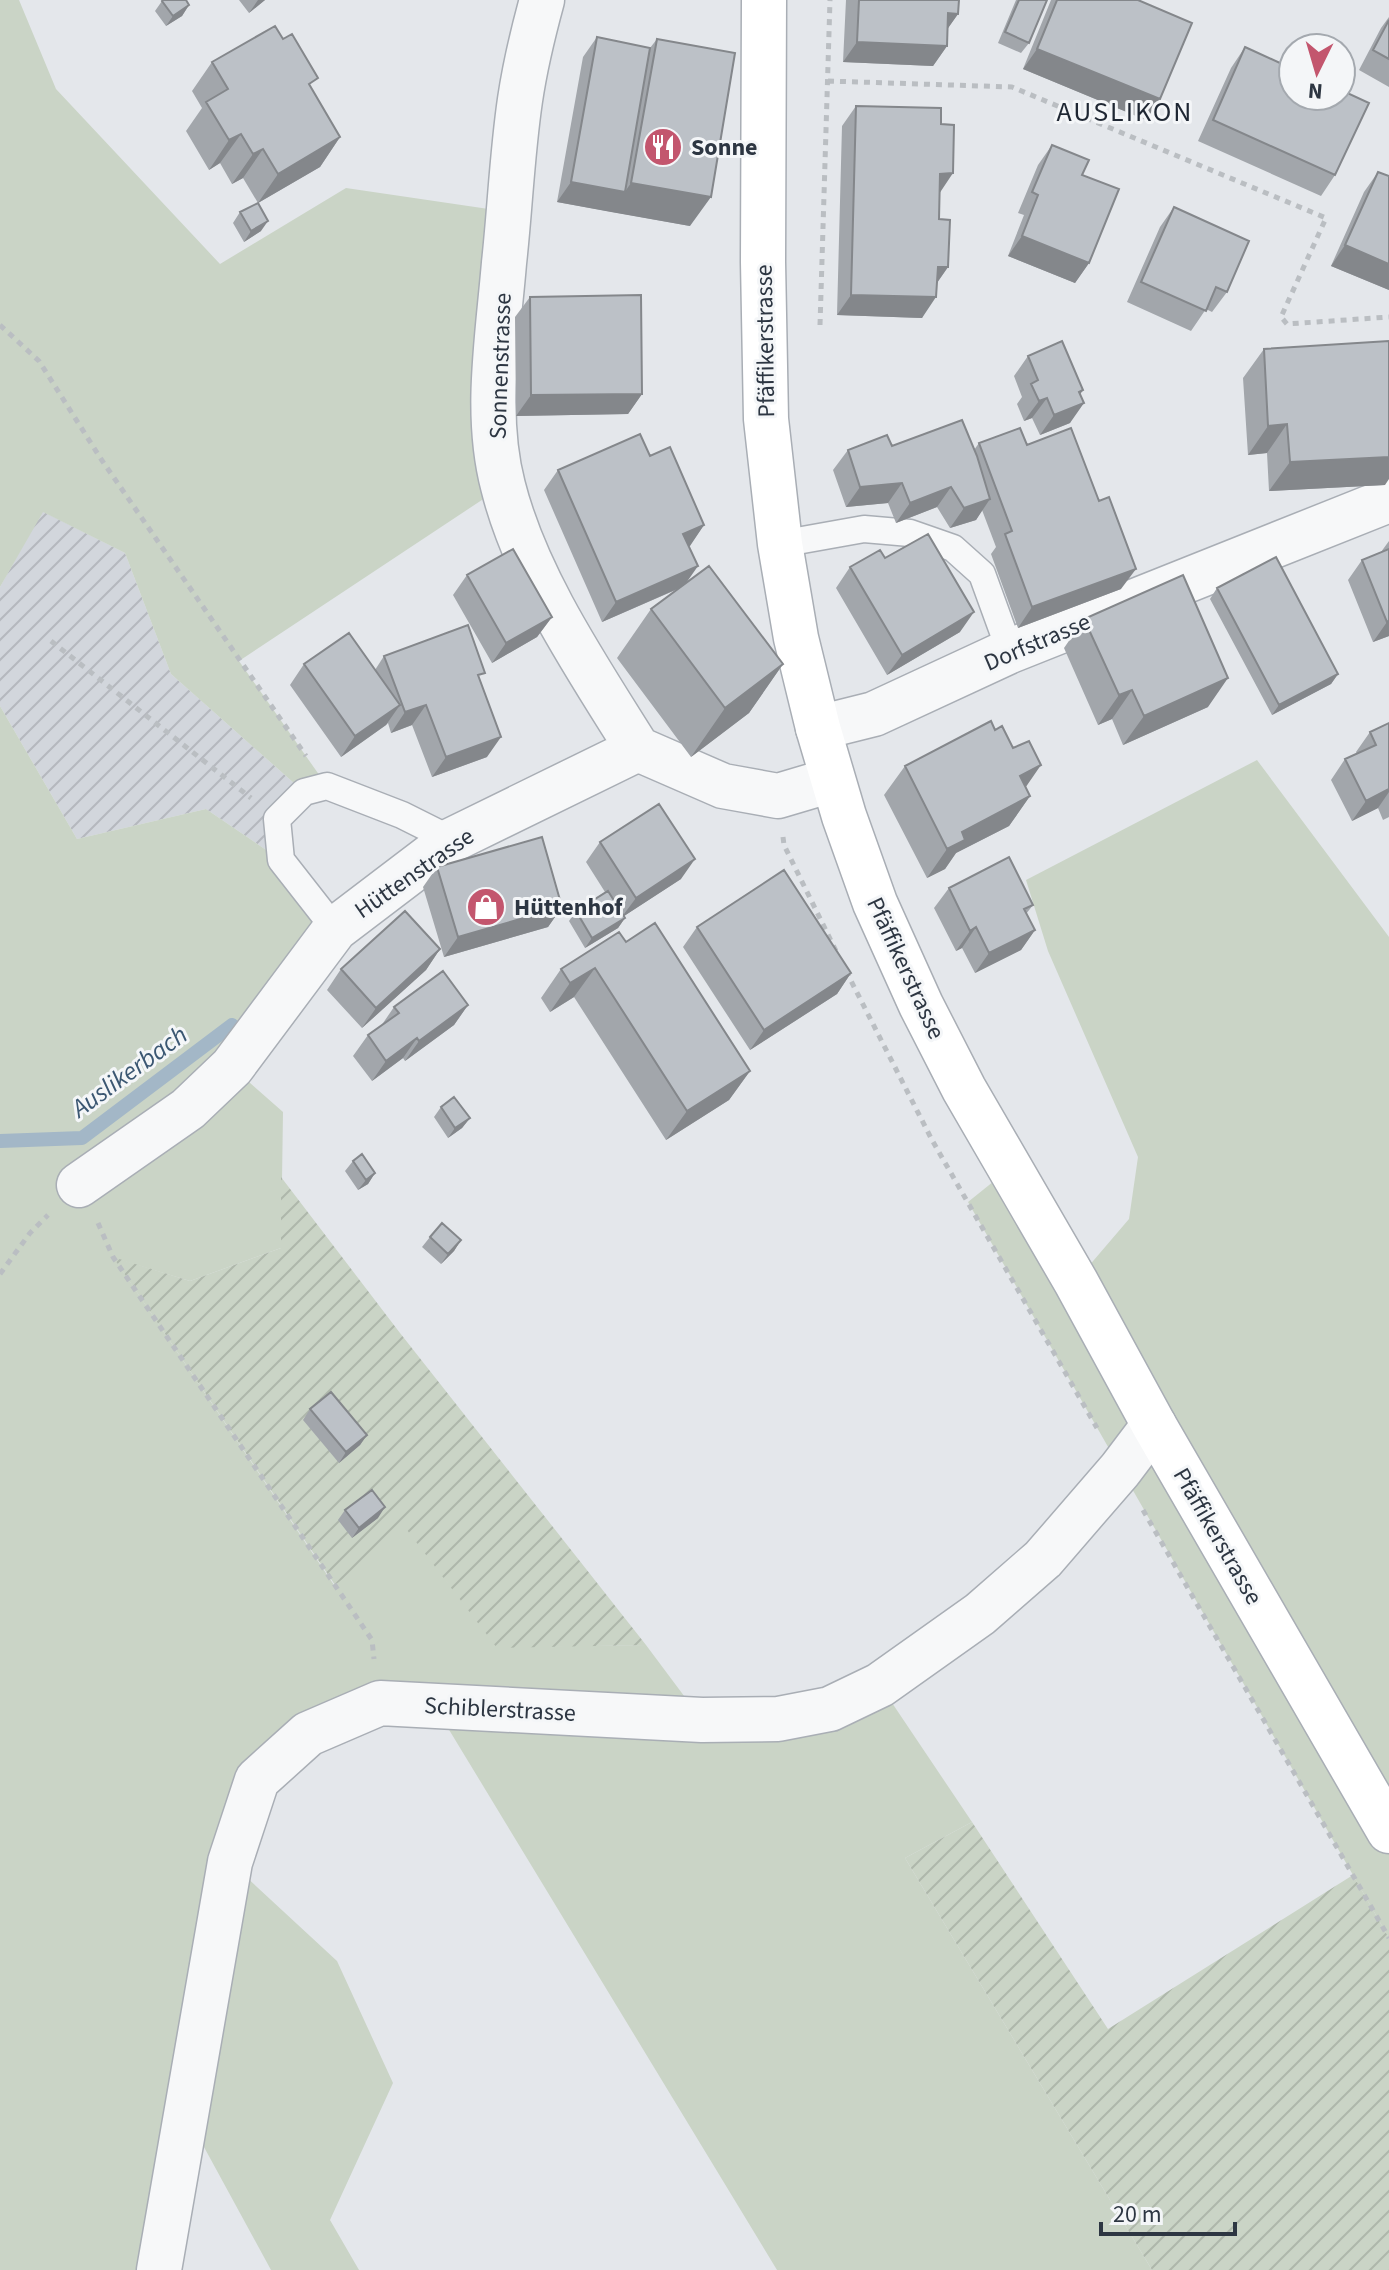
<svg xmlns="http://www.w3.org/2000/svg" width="1389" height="2270" font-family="'Source Sans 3',sans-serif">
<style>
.industrial{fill:url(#industrial-furrows)}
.grass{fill:#cad4c6}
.garden{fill:url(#garden-furrows)}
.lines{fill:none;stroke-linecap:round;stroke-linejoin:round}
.stream{stroke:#a3b7c7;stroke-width:14}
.lane-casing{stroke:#a9aeb5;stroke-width:29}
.street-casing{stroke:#a9aeb5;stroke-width:47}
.secondary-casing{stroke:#a9aeb5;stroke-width:47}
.path{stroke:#babec2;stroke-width:5;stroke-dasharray:6 6;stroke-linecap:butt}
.lane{stroke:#f7f8f9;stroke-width:26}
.street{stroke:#f7f8f9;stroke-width:44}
.secondary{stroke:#fff;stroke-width:44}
.wall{fill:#a2a6ab}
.shaded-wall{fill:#84878b}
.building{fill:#bcc1c7;stroke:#84878b;stroke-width:2}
.labels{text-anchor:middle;stroke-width:6;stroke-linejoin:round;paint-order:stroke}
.poi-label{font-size:24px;font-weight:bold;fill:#2d3642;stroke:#f4f6f8;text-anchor:start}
.street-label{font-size:24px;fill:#2d3642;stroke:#f4f6f8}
.water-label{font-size:26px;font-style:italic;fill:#3b5772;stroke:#f4f6f8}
.quarter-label{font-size:28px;letter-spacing:2px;fill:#1f2733;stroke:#f4f6f8}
</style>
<defs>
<pattern id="industrial-furrows" width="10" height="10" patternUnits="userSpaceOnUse" patternTransform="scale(2)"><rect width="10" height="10" fill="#d2d6dc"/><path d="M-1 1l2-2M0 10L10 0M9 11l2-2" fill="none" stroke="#b5b8be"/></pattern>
<pattern id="garden-furrows" width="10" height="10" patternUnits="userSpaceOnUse" patternTransform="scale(2)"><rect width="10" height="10" fill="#cad4c6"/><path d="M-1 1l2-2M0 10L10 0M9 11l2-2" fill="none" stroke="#aeb7ab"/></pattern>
</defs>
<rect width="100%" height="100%" fill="#e4e7eb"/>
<path class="industrial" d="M42 511 125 553 171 674 304 792 277 819 281 860 206 809 77 839 0 706V587Z"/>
<path class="grass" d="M0 0H19L56 89 220 264 346 188 509 212 503 486 239 661 327 786 304 792 171 674 125 553 43 512 0 587Z
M0 706 77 839 206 809 281 860 335 929 232 1067 283 1112 281 1248 190 1281 114 1258 334 1585 407 1529 497 1647 646 1645 702 1720 880 1685 972 1822 905 1858 1152 2270H777L434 1705 308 1734 230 1862 337 1961 393 2083 330 2220 359 2270H271L186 2114 159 2270H0Z
M1257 760 1389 937V1938L968 1202 1009 1169 1076 1281 1129 1219 1138 1157 1048 951 1026 880Z"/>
<path class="garden" d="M281 1177 400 1333 646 1645 497 1648 407 1530 335 1585 113 1257 190 1281 281 1248Z
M972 1822 1108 2029 1353 1875 1389 1938V2270H1152L905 1858Z"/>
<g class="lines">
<path class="stream" d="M0 1141 82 1138 232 1025"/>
<defs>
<path id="lane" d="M780 544 864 529 910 533 953 548 982 574 1010 651
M335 929 281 860 277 819 304 792 327 786 402 815 452 840"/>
<path id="street" d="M542 0C533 33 525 66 520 100 512 154 510 209 504 263 498 336 484 414 503 486 526 578 588 669 638 749
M818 728 874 714 1010 651 1389 500
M79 1185 188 1109 232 1067 335 929 452 840 638 749 723 786 778 796 832 780
M159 2270 230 1862 257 1780 308 1734 380 1703 702 1720 778 1719 830 1709 880 1685 980 1614 1043 1559 1120 1470 1154 1425"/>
<path id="secondary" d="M764 0 763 262 766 419 780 544 796 638 818 728 844 816 875 903 921 1005 964 1089 1076 1282 1154 1425 1389 1831"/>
</defs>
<use href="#lane" class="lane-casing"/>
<use href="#street" class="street-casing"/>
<use href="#secondary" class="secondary-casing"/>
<path class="path" d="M828 81 1012 87 1326 218 1281 317 1287 324 1389 317
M0 325 39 361 101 459 306 756
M820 325 830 0
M51 641 251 798
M783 837 784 845 836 951
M846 971 932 1140 1097 1428
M98 1223 113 1257 372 1640 374 1659
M0 1274 30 1233 48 1215
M1143 1510 1389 1938"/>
<use href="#lane" class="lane"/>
<use href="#street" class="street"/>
<use href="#secondary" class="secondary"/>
</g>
<path class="wall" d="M239 0H265L249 13Z
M846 0H959L958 14 947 29V46L933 66 843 62Z
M1016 0H1047L1029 43 1021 53 998 43Z
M1051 0H1138L1146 120 1023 69Z
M162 1 189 5 182 16 166 26 155 11Z
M1389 17V87L1359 70 1381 28Z
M597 37 650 48 657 39 690 226 557 202 583 57Z
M1245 47 1335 175 1321 196 1198 141 1231 68Z
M212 62 311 87 340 137 320 167 258 203 261 231 244 242 233 223 240 212 258 203 243 178 232 184 220 163 209 170 186 131 202 108 192 91Z
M856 106 939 193V219L948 267 937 283 922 318 837 315 842 126Z
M1052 145 1082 175 1089 263 1075 283 1008 256 1024 215 1018 213 1038 165Z
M1378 172 1389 290 1331 266 1364 192Z
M1174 207 1227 292 1212 312 1206 309 1191 331 1127 302 1160 227Z
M530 297 642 394 628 414 516 416 515 317Z
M1264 349 1385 485 1269 491 1267 453 1248 455 1243 378Z
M1028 356 1080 394 1070 423 1040 435 1032 418 1024 421 1017 404 1022 397 1014 376Z
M979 443 1027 445 1121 589 1018 628 991 554 996 547 982 510 976 520 950 528 937 507 896 523 888 503 846 507 833 470 848 450 892 446 974 450Z
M650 456 704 525 689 546 686 583 783 664 749 713 691 757 617 658 651 609 678 589 602 622 544 490 558 470Z
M1389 541V636L1373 642 1348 580 1362 560 1381 552Z
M885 558 960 632 887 675 836 588 850 567Z
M467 575 552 617 537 637 492 663 453 595Z
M1217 588 1338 674 1331 684 1272 715 1210 599Z
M1084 619 1208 707 1123 745 1112 719 1098 725 1064 648Z
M384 656 480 680 487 757 432 777 412 725 391 733 388 723 386 725 341 757 290 685 304 664 375 670Z
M1389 723V817L1383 820 1378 808 1352 821 1331 780 1345 759 1357 754 1356 752 1370 732Z
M905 766 1026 788 1030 796 1009 826 956 853 945 869 927 878 884 795Z
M600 842 681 879 624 916 625 918 618 928 585 948 569 921 576 911 605 892 586 862Z
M437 867 562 907 548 927 444 957 423 887Z
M949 888 1033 905 1026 914 1035 930 1021 950 975 973 962 948 956 951 934 908Z
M697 927 851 973 837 994 750 1050 683 947Z
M626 942 750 1071 729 1100 666 1140 574 997 550 1012 541 998 561 969Z
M440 949 426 970 362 1028 327 990 341 969Z
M468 1005 454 1025 405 1061 403 1058 372 1081 353 1056 368 1035 381 1026 394 1007Z
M441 1107 470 1118 462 1128 448 1138 434 1117Z
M353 1161 375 1173 368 1184 358 1190 345 1171Z
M430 1237 461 1240 454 1251 441 1264 422 1247Z
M310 1409 367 1435 360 1445 339 1463 303 1420Z
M345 1510 378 1518 352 1538 338 1520Z"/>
<path class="shaded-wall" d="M258 0H265L249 13Z
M189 5 182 16 166 26 173 16Z
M948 13 958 14 944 34Z
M857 42 947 46 933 66 843 62Z
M1037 49 1160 99 1146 120 1023 69Z
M241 134 220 163 209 170 229 140Z
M340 137 320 167 258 203 278 174Z
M263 149 243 178 232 184 253 154Z
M953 173 939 194 940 174Z
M571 182 625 192 611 212 557 202Z
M631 183 711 197 690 226 611 212Z
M268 221 261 231 244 242 251 231Z
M1022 236 1089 263 1075 283 1008 256Z
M1345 245 1389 264V290L1331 266Z
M938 267H948L934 287Z
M851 295 936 297 922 318 837 315Z
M1083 390 1071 408 1084 403 1070 423 1040 435 1054 415 1079 392Z
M642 394 628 414 516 416 531 395Z
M1047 398 1032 418 1024 421 1039 401Z
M1287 424 1267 453 1248 455 1268 426Z
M1389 457V479L1385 485 1269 491 1290 462Z
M902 483 888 503 846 507 860 487Z
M951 487 937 507 896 523 910 503Z
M990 499 976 520 950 528 964 508Z
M704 525 690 546 669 554 683 534Z
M698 566 684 586 602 622 616 602Z
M1136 569 1121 589 1018 628 1032 607Z
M974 612 960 632 887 675 902 655Z
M552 617 537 637 492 663 506 643Z
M1389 621V636L1373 642 1387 622Z
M783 664 749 713 691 757 725 708Z
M1338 674 1331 684 1272 715 1279 705Z
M1228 678 1208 707 1123 745 1144 716Z
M1132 690 1112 719 1098 725 1119 695Z
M400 705 386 725 341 757 355 736Z
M426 705 412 725 391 733 405 712Z
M501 737 487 757 432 777 446 757Z
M1041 765 1021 794 1020 776Z
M1389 789V792L1378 808 1352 821 1366 801Z
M1030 796 1009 826 956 853 945 869 927 878 947 849 962 832Z
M695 859 681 879 621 918 636 898Z
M562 907 548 927 444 957 458 937Z
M625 918 618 928 585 948 592 938Z
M976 927 962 948 956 951 970 931Z
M1035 930 1021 950 975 973 989 953Z
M440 949 426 970 362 1028 376 1008Z
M595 968 574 997 550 1012 570 983Z
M851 973 837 994 750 1050 764 1030Z
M468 1005 454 1025 405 1061 419 1041Z
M417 1038 403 1058 372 1081 386 1061Z
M750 1071 729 1100 666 1140 687 1111Z
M470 1118 462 1128 448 1138 455 1128Z
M375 1173 368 1184 358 1190 366 1180Z
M461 1240 454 1251 441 1264 448 1254Z
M367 1435 360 1445 339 1463 346 1452Z
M385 1507 378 1518 352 1538 359 1528Z"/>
<path class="building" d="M163 0H186L189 5 173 16 162 1Z
M859 0H959L958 14 948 13 947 46 857 42Z
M1019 0H1047L1029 43 1005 32Z
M1057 0H1138L1192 23 1160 99 1037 49Z
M1389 20V59L1373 50Z
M275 26 283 39 292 34 318 78 309 84 340 137 278 174 263 149 253 154 241 134 229 140 206 102 228 89 212 62Z
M597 37 650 48 625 192 571 182Z
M657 39 735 53 711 197 631 183Z
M1245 47 1293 69V96H1341V90L1369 103 1335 175 1213 120Z
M856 106 941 108V124L954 125 953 173 940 174 939 219 950 220 948 267H938L936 297 851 295Z
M1052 145 1089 160 1082 175 1119 189 1089 263 1022 236 1038 195 1032 192Z
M1378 172 1389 176V264L1345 245Z
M258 203 268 221 251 231 240 212Z
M1174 207 1249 241 1227 292 1216 287 1206 311 1141 282Z
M641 295 642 394 531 395 530 297Z
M1062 341 1083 390 1079 392 1084 403 1054 415 1047 398 1039 401 1031 384 1038 380 1028 356Z
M1389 341V457L1290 462 1287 424 1268 426 1264 349Z
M962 420 977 456 990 499 964 508 951 487 910 503 902 483 860 487 848 450 887 435 892 446Z
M1020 428 1027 445 1071 428 1099 501 1109 497 1136 569 1032 607 1005 534 1012 531 979 443Z
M640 434 650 456 670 447 704 525 683 534 698 566 616 602 558 470Z
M928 534 974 612 902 655 850 567 880 550 885 558Z
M513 549 552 617 506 643 467 575Z
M1389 549V621L1387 622 1362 560Z
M1276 557 1338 674 1279 705 1217 588Z
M709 566 783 664 725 708 651 609Z
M1183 575 1228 678 1144 716 1132 690 1119 695 1084 619Z
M468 625 485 673 478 675 501 737 446 757 426 705 405 712 384 656Z
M349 633 400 705 355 736 304 664Z
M991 721 995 730 1002 726 1013 748 1029 741 1041 765 1020 776 1030 796 962 832 965 840 947 849 905 766Z
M1389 723V789L1366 801 1345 759 1376 745 1370 732Z
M659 804 695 859 636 898 600 842Z
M542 837 562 907 458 937 437 867Z
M1009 857 1033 905 1024 909 1035 930 989 953 976 927 970 931 949 888Z
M784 870 851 973 764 1030 697 927Z
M608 891 625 918 592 938 576 911Z
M405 911 440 949 376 1008 341 969Z
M655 923 750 1071 687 1111 595 968 570 983 561 969 619 932 626 942Z
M443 971 468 1005 419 1041 417 1038 386 1061 368 1035 399 1013 394 1007Z
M454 1097 470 1118 455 1128 441 1107Z
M362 1154 375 1173 366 1180 353 1161Z
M442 1223 461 1240 448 1254 430 1237Z
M331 1392 367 1435 346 1452 310 1409Z
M372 1490 385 1507 359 1528 345 1510Z"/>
<defs>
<symbol id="restaurant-disc" viewBox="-11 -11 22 22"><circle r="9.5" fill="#c3566e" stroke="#f4f6f8"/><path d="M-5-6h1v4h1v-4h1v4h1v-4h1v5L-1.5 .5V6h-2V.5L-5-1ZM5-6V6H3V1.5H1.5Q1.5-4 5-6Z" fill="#fff"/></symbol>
<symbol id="shop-disc" viewBox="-11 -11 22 22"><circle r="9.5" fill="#c3566e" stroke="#f4f6f8"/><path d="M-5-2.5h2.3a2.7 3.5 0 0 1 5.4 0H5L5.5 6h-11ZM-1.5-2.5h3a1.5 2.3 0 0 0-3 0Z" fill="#fff"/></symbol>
</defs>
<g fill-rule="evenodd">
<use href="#restaurant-disc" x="641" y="125" width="44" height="44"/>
<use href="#shop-disc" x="464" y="885" width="44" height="44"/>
</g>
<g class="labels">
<g class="poi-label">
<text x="691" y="155">Sonne</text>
<text x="514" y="915">Hüttenhof</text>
</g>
<g class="street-label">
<text transform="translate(765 341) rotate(-91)" y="8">Pfäffikerstrasse</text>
<text transform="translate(500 366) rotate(-88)" y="8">Sonnenstrasse</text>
<text transform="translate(1037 642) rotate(-23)" y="8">Dorfstrasse</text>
<text transform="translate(414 873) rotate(-35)" y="8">Hüttenstrasse</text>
<text transform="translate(906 968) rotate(65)" y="8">Pfäffikerstrasse</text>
<text transform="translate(1218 1536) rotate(60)" y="8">Pfäffikerstrasse</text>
<text transform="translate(500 1709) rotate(3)" y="8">Schiblerstrasse</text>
</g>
<g class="water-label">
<text transform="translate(129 1071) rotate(-36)" y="9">Auslikerbach</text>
</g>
<g class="quarter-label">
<text x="1125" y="121">AUSLIKON</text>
</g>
</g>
<g transform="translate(1317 72) rotate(185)"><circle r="38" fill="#f4f6f8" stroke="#a4a9af" stroke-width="2"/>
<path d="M0-6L14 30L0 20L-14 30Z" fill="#c3566e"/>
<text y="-12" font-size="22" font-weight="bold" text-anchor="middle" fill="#2d3642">N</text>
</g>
<path d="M1101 2222v12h134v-12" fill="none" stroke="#2d3642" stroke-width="4"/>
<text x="1113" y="2222" font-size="24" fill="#2d3642" stroke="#f4f6f8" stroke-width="6" paint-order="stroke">20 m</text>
</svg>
